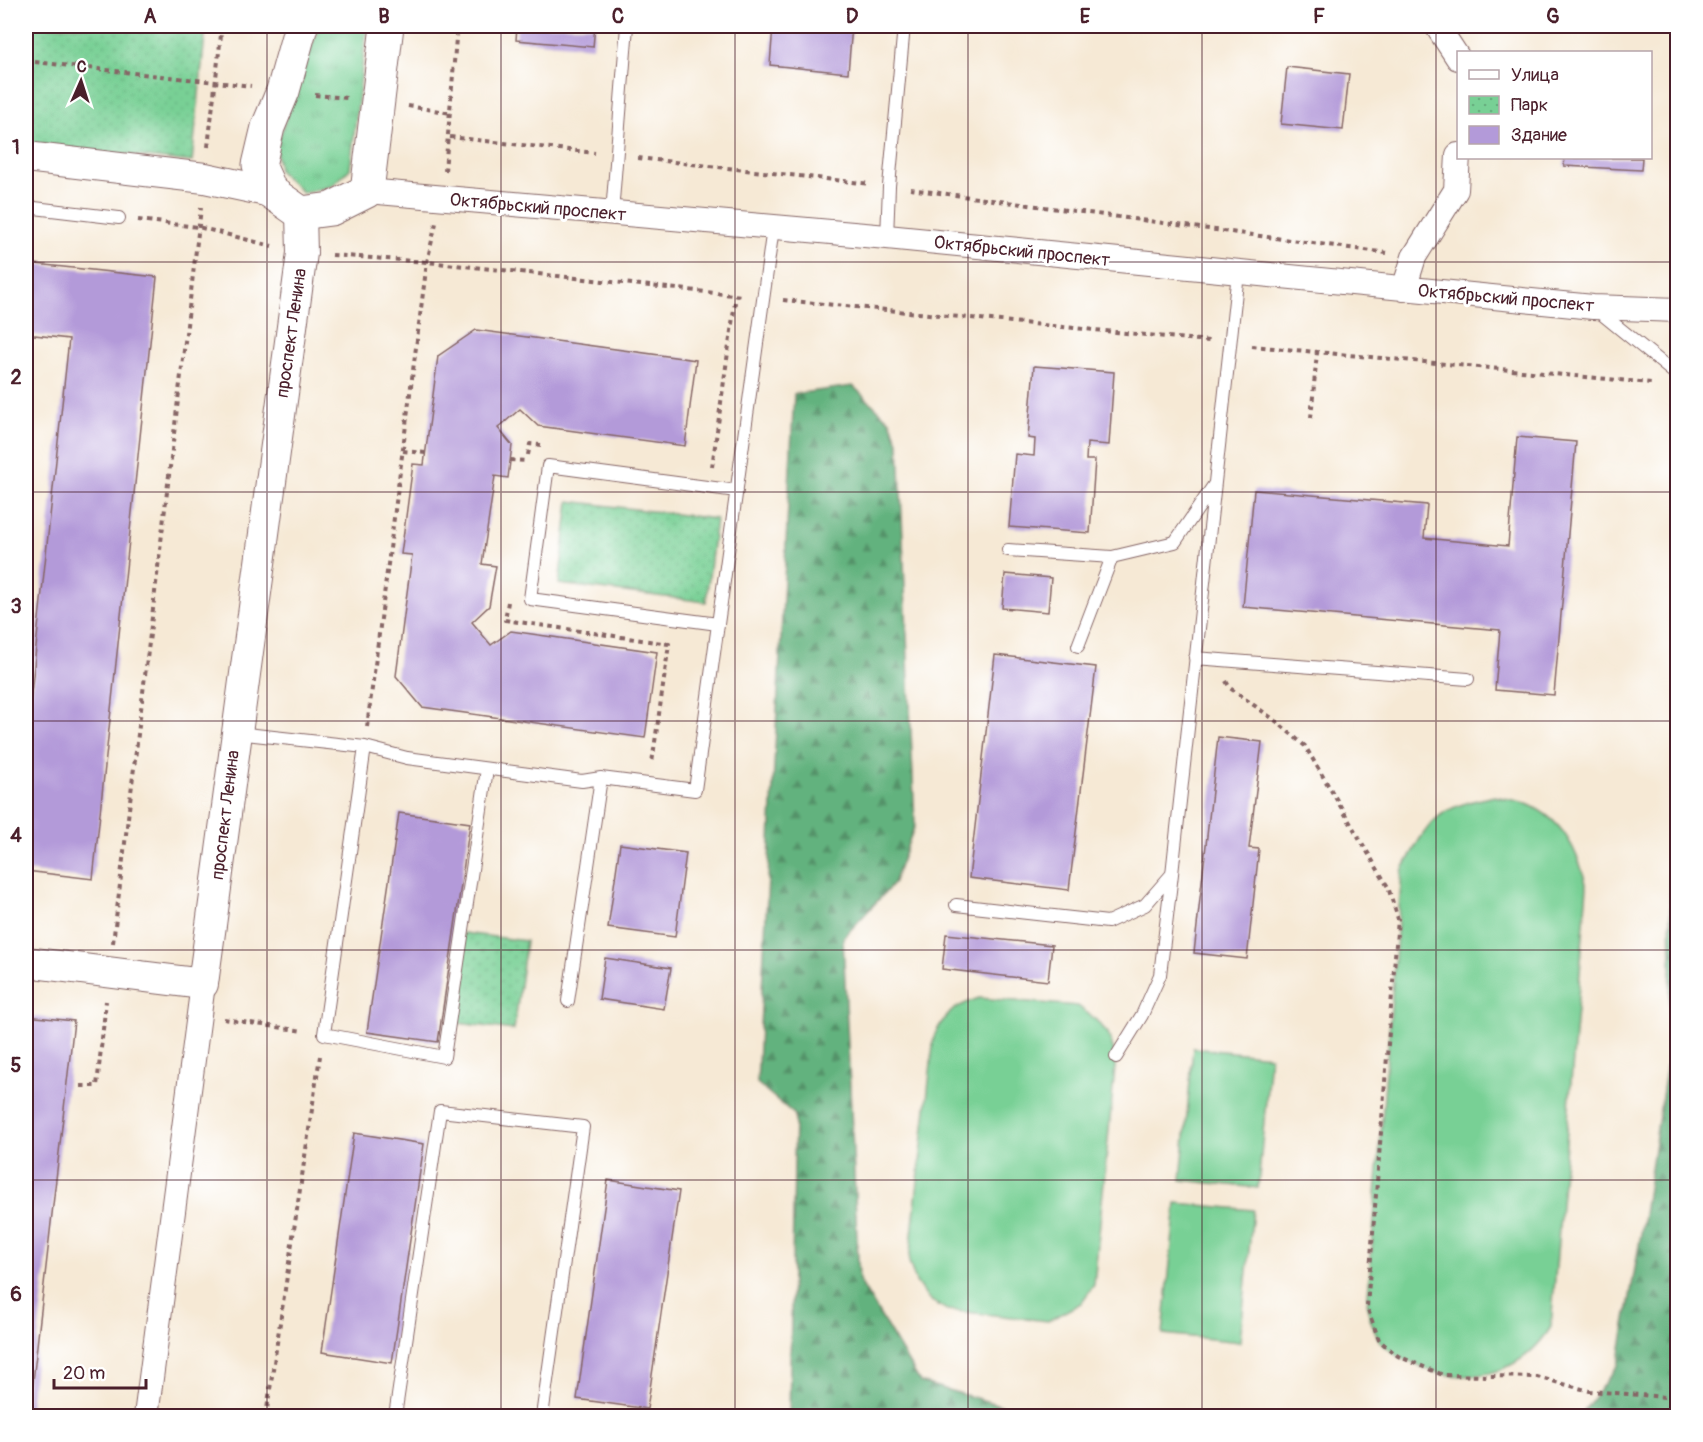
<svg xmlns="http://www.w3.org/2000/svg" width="1703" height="1442" font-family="Pangolin,sans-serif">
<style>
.grass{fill:url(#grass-tufts);stroke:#617860;stroke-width:1.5}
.forest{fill:url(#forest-firs);stroke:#566854;stroke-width:1.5}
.park{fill:url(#park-dots);stroke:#617860;stroke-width:1.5}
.pitch{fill:#78d095;stroke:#617860;stroke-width:1.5}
.building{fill:#b39ad9}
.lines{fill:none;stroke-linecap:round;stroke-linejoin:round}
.service-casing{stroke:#866666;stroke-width:14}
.minor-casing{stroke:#866666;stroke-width:26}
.tertiary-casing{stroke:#866666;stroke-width:32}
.secondary-casing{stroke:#866666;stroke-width:35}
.path{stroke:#866666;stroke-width:4;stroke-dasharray:4.5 4.5;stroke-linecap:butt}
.service{stroke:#fff;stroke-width:12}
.minor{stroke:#fff;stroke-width:24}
.tertiary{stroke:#fff;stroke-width:30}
.secondary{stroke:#fff;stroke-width:33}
.grid{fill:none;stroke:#4a1f2b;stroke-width:1.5;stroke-opacity:0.55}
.labels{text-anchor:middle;stroke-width:6;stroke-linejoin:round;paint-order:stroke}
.street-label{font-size:18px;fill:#4a1f2b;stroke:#fff}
.neatline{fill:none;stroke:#4a1f2b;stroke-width:2}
.grid-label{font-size:20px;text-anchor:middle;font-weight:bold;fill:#4a1f2b}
</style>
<defs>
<pattern id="grass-tufts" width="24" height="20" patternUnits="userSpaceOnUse" patternTransform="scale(1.5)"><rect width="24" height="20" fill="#78d095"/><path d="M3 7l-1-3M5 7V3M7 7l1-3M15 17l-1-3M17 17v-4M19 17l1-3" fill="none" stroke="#69b281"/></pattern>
<pattern id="forest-firs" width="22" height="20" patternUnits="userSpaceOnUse" patternTransform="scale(1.5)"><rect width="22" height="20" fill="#62b27e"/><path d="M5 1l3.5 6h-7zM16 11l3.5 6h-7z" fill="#539067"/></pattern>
<pattern id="park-dots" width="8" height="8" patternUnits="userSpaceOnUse" patternTransform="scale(1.5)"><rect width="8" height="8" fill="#78d095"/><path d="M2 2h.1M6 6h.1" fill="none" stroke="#69b281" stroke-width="1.8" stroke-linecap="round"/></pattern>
</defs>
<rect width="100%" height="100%" fill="#fff"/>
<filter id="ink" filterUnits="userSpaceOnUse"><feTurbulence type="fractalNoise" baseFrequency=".0167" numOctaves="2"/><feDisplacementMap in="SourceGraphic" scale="12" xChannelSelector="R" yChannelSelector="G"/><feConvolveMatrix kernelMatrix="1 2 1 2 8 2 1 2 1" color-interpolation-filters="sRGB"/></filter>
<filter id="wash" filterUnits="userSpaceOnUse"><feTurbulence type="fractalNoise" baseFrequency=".008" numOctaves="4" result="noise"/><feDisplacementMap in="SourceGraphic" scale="24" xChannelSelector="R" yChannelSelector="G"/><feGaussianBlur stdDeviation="1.35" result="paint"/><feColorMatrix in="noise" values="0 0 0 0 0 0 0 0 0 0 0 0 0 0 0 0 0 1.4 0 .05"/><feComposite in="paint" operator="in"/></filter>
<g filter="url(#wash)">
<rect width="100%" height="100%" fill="#f6e9d5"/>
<path class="grass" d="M319 26H367L350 169 332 186 303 193 279 171 276 147Z"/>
<path class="forest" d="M853 386 890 421 899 444 915 825 893 884 843 938 859 1280 920 1382 1038 1416H789L795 1115 757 1083 794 394Z
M1677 799V1416H1580L1618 1365 1641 1234 1667 1063 1671 968 1669 846Z"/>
<path class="park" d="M26 26H206L192 162 26 144Z
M569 501 716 519 706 602 559 584Z
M463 933 526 941 514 1030 450 1022Z"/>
<path class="pitch" d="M1495 796C1505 799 1517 800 1527 804 1563 819 1578 851 1587 887L1551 1327C1520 1376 1466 1388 1414 1364 1402 1358 1389 1352 1380 1341 1373 1332 1370 1318 1367 1307L1402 871C1430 819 1435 808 1495 796Z
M979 998 1078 1006 1095 1019 1108 1033 1116 1057 1094 1285 1081 1303 1048 1321 947 1310 928 1299 916 1282 909 1262 934 1036C946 1012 954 1007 979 998Z
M1193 1048 1270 1056 1258 1188 1181 1180Z
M1176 1203 1253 1210 1240 1342 1163 1334Z"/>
<g id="blocks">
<path class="building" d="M517 26H595L593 47 516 40Z
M773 26H852L848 73 770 65Z
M1287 67 1349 74 1343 130 1281 124Z
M1565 158H1642L1641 170 1564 166Z
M26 263 157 277 93 879 26 871V741L69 339 26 334Z
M476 330 696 360 685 446 538 426 520 409 498 428 512 445 508 478 495 476 482 564 496 566 489 606 472 622 491 645 511 631 657 652 645 738 422 707 396 676 412 555 401 554 413 464 424 465 438 356Z
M1034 366 1114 372 1109 445 1087 443 1086 460H1095L1090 533 1009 527 1015 454 1034 456 1035 439 1028 438Z
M1517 437 1576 442 1554 695 1495 690 1500 630 1243 607 1254 490 1427 505 1424 538 1508 546Z
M1005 574 1051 578 1048 612 1002 608Z
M995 655 1096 667 1069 890 969 878Z
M1218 737 1262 742 1249 848 1259 849 1247 959 1194 953Z
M399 813 470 823 438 1042 367 1032Z
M620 844 686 853 675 937 608 928Z
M946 934 1052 945 1048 981 942 969Z
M605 958 671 968 664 1009 599 999Z
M26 1016 74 1021 29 1416H26Z
M354 1133 424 1144 392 1363 322 1352Z
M608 1180 679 1191 647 1409 577 1399Z"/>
</g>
</g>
<g filter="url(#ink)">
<use href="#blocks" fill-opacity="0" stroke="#866666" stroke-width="1.5"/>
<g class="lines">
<defs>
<path id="service" d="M26 207 119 218
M612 213 627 26
M887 237 889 186 904 26
M1597 310 1678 376
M1008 550 1112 557 1175 542 1214 485
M718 624 530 599 548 466 737 491
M1078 646 1112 557
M1195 658 1468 679
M237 733 365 747 407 758 582 781 601 778 695 790 773 228
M365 747 324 1034 444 1057 487 769
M956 905 1108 922 1145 905 1172 874 1238 273
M568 1001 601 778
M1116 1057 1142 1015 1160 975 1172 874
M395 1416 440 1111 583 1127 542 1416"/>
<path id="minor" d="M1437 26 1458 58
M367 191 887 237 1593 307 1678 310
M1404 289 1414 257 1456 190 1458 155
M146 1416 203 984"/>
<path id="tertiary" d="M26 157 205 178 271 192
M26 962 203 984 302 253 301 213"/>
<path id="secondary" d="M301 26 283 91 268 127 259 165 271 192 301 213 331 209 367 191 387 26"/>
</defs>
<use href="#service" class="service-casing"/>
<use href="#minor" class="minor-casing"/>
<use href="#tertiary" class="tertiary-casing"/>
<use href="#secondary" class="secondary-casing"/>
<path class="path" d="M26 61 251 86
M315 95 347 98
M408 106 451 113
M450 137 595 153
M208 147 222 26
M638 158 870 184
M445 171 457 26
M910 189 1387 253
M138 220 198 227 272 246
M332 255 427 262 743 296
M783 300 1209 341
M1252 346 1651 383
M1311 418 1317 352
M403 451 426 453
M528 455 530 444 541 445
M510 460 527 461
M712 467 736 295
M508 602 505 620 669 644 652 763
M1226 681 1230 688 1276 721 1305 746 1388 887 1398 919 1367 1307 1379 1340 1387 1347 1398 1356 1443 1375 1537 1377 1590 1391 1678 1398
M367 727 427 262 436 223
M113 943 201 208
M224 1019 303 1031
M81 1086H97L106 1001
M266 1416 320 1056"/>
<use href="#service" class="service"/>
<use href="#minor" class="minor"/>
<use href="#tertiary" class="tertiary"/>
<use href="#secondary" class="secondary"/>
</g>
</g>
<path class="grid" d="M267 26V1416M501 26V1416M735 26V1416M968 26V1416M1202 26V1416M1436 26V1416M26 262H1678M26 492H1678M26 721H1678M26 950H1678M26 1180H1678"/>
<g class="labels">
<g class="street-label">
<text transform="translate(538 207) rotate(5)" y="6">Октябрьский проспект</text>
<text transform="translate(1022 251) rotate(6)" y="6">Октябрьский проспект</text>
<text transform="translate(1506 298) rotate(5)" y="6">Октябрьский проспект</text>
<text transform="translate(291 333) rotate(-82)" y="6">проспект Ленина</text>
<text transform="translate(225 815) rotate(-83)" y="6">проспект Ленина</text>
</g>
</g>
<rect width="1703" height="1442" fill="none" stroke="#fff" stroke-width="66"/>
<rect x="1457" y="51" width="195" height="108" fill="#ffffff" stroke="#b7a5aa" stroke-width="1.5"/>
<rect x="1469" y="70" width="30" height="9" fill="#ffffff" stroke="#b7a5aa" stroke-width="1.5"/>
<text x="1511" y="81" font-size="18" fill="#4a1f2b">Улица</text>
<rect x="1469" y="96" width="30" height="18" fill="url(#park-dots)" stroke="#b7a5aa" stroke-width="1.5"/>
<text x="1511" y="111" font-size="18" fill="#4a1f2b">Парк</text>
<rect x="1469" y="126" width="30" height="18" fill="#b39ad9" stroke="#b7a5aa" stroke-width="1.5"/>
<text x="1511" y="141" font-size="18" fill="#4a1f2b">Здание</text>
<g transform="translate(81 81) rotate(3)" stroke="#ffffff" stroke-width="4.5" paint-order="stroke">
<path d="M0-4.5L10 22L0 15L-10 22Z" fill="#4a1f2b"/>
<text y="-9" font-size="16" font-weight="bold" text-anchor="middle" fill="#4a1f2b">С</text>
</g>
<path d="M54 1379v9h92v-9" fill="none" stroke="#4a1f2b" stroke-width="3"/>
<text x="63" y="1379" font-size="18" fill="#4a1f2b" stroke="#ffffff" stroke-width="4.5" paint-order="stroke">20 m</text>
<rect x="33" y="33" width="1637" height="1376" class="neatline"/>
<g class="grid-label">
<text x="150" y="23">A</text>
<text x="384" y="23">B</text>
<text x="618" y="23">C</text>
<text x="852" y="23">D</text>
<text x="1085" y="23">E</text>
<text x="1319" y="23">F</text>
<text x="1553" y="23">G</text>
<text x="16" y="154">1</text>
<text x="16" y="384">2</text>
<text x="16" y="613">3</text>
<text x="16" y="842">4</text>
<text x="16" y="1072">5</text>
<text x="16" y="1301">6</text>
</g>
</svg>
